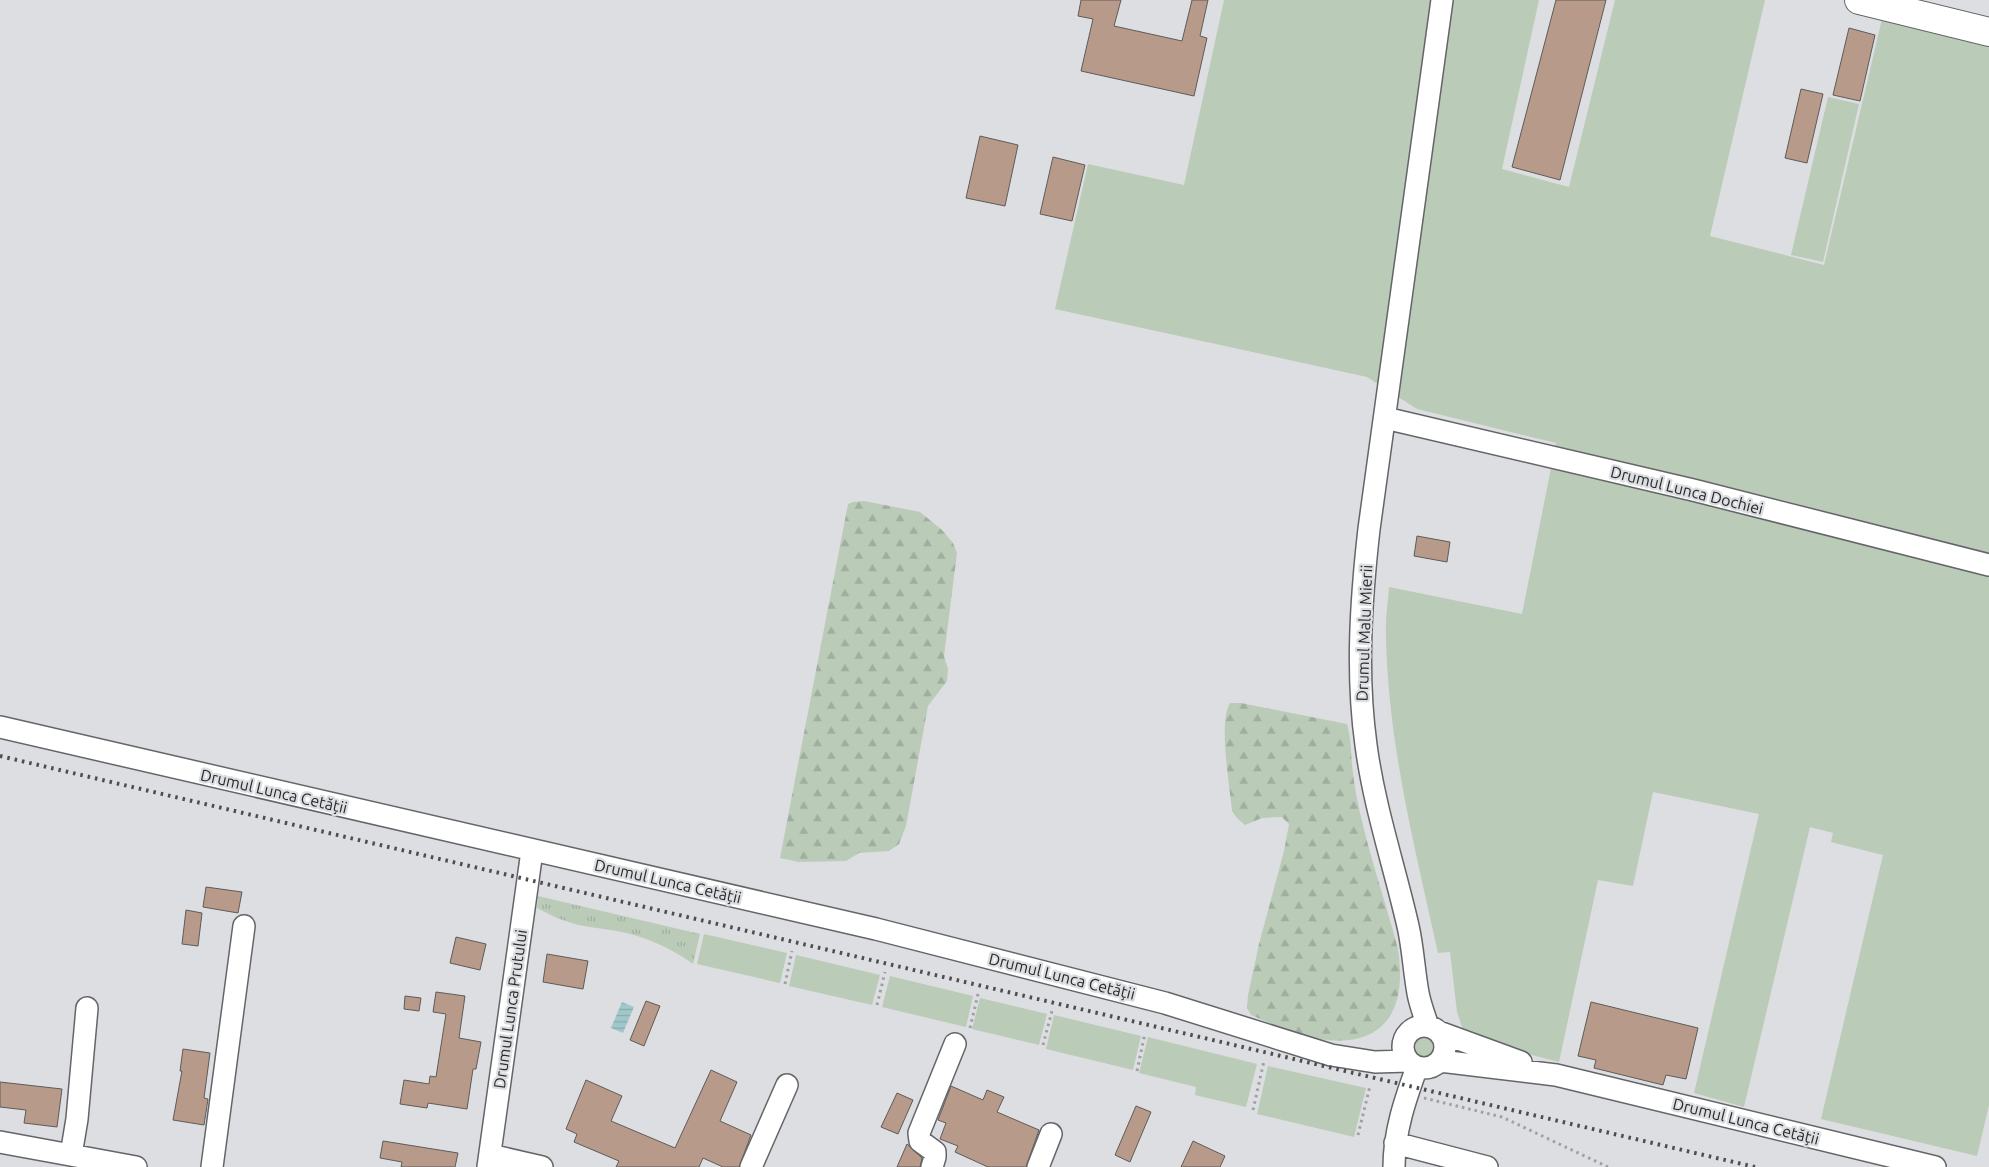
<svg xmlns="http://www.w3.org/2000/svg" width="1989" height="1167" font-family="Ubuntu,sans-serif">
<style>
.grass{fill:#bacbb7}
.forest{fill:url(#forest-firs)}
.park{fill:url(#park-tufts)}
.water{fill:url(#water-rules)}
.building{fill:#b79a8a;stroke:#5e5b59}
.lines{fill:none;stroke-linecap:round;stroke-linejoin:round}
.minor-casing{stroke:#646568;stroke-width:24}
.major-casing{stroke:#646568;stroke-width:30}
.path{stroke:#9fa0a3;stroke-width:3;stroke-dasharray:2.5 4;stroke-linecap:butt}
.minor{stroke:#fff;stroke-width:21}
.major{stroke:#fff;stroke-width:28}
.rail{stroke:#4c4d4e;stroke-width:4;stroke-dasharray:2.5 5;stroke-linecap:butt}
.labels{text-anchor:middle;stroke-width:4.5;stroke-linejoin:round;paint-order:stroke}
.street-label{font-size:16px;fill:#292a2b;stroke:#dddee2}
</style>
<defs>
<pattern id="forest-firs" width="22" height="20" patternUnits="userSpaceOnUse" patternTransform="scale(1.25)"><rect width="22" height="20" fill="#bacbb7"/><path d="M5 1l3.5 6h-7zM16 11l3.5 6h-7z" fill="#a0ae9e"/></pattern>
<pattern id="park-tufts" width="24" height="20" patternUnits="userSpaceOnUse" patternTransform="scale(1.25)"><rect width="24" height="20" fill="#bacbb7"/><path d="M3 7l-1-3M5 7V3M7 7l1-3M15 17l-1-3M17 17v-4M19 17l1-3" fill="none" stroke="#a0ae9e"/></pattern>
<pattern id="water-rules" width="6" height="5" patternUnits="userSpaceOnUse" patternTransform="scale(1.25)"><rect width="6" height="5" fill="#a0c7c9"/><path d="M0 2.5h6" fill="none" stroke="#8aabad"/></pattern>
</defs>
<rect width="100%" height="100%" fill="#dddee2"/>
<path class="grass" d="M1224 0H1539L1502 169 1569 187 1615 0H1765L1710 236 1824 265 1882 19 1989 43V1105L1977 1156 1821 1119 1883 855 1831 842 1833 833 1810 827 1744 1107 1694 1093 1759 814 1653 792 1633 886 1598 880 1559 1062 1512 1050 1463 1030 1457 1012 1450 952 1438 953C1415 848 1388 744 1386 636 1385 620 1388 603 1389 587L1522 614 1556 443 1417 409 1367 377 1055 309 1088 164 1184 185Z
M1828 97 1859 104 1823 262 1791 255Z
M704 934 787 953 780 983 697 964Z
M796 955 880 975 872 1005 789 986Z
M890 976 973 996 966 1027 882 1007Z
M980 998 1047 1014 1039 1045 972 1029Z
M1054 1015 1141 1036 1133 1070 1046 1049Z
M1412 1047a12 12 0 1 1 24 0a12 12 0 1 1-24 0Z
M1148 1037 1257 1064 1246 1107 1195 1095 1196 1087 1139 1073Z
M1268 1066 1366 1088 1354 1137 1257 1114Z"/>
<path class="forest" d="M864 501 920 512 942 530 953 543 957 553 944 656 948 669 947 681 928 706 906 826 899 844 889 851 859 853 846 861 799 862 780 858 848 504 853 502Z
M1230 703H1241L1347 724C1351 738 1351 751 1352 765 1354 785 1358 806 1363 825 1371 859 1382 891 1391 924 1394 935 1398 946 1399 957 1407 1027 1368 1052 1304 1036 1286 1031 1268 1022 1251 1015L1247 1008 1248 995 1259 944 1284 851 1289 824 1282 817 1262 818 1245 825 1237 818 1232 811C1230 787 1218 722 1230 703Z"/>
<path class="park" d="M538 896 700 934 693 964C675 951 655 941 634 935 617 930 601 929 584 926 567 923 552 916 537 908Z"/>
<path class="water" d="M622 1002 634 1007 623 1033 611 1028Z"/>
<path class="building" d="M1081 0H1121L1114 26 1182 41 1192 0H1208L1200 36 1207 38 1194 96 1081 71 1093 19 1078 16Z
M1556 0H1606L1560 180 1512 167Z
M1849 28 1875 35 1860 101 1833 95Z
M1801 89 1823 94 1807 163 1785 158Z
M980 136 1018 145 1005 206 966 198Z
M1053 157 1085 165 1072 221 1040 214Z
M1417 536 1450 542 1447 562 1414 556Z
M206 887 242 892 238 913 203 907Z
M186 910 202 913 198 946 182 944Z
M456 937 486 944 480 970 450 963Z
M547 954 588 961 583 989 543 982Z
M436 992 465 996 459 1038 481 1042 476 1069H473L467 1109 428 1103 427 1108 400 1104 404 1080 429 1084 430 1076 436 1077 446 1014 433 1012Z
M405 996 421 998 419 1011 404 1009Z
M646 1001 660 1006 644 1046 630 1040Z
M1591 1002 1698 1028 1686 1079 1666 1075 1663 1085 1594 1068 1596 1060 1578 1056Z
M183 1049 210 1053 204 1098 208 1099 204 1125 173 1120 182 1071H180Z
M711 1070 737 1082 720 1121 751 1135 739 1167H723L703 1158 699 1167H616L619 1161 574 1142 577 1134 566 1129 586 1080 622 1096 611 1121 675 1148Z
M0 1082 62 1089 57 1127 24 1123 26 1110 0 1107Z
M951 1086 983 1100 987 1090 1004 1097 997 1112 1039 1130 1026 1167H988L955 1152 958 1146 940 1139 946 1123 938 1120Z
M897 1093 913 1100 898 1134 881 1127Z
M1136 1106 1151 1112 1130 1162 1115 1155Z
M383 1141 458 1153 455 1167H401L402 1162 380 1158Z
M1193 1141 1225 1156 1220 1167H1181Z
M907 1144 922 1158 920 1167H897Z"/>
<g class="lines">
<defs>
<path id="minor" d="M1385 418 1693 490 1989 565
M0 727 876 929 1165 1003 1331 1055 1375 1062 1408 1061
M1403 1047a21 21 0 1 1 42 0a21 21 0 1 1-42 0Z
M1428 1026C1424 1015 1420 1004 1418 993 1414 971 1413 948 1408 926 1394 865 1374 806 1366 745 1356 673 1361 600 1369 529L1442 0
M1439 1032 1521 1062
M1440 1061 1556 1075 1935 1167
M0 1142 136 1167
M1395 1143 1487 1167
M71 1155 77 1119 87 1008
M490 1155 542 1167
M212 1167 244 926
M488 1167 532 851
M751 1167 787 1085
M932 1167 935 1157V1152L920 1141 919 1133 955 1044
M1038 1167 1051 1134
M1394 1167C1394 1132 1405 1100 1417 1067"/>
<path id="major" d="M1859 0 1989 32"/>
</defs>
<use href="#minor" class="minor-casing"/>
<use href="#major" class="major-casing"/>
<path class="path" d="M785 984 792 951
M877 1005 885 972
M970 1028 978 994
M1043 1045 1052 1011
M1137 1071 1145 1033
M1424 1098 1502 1117 1608 1167
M1253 1110 1264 1061
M1358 1135 1370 1086"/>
<use href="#minor" class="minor"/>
<use href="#major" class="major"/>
<path class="rail" d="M0 756 1755 1167"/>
</g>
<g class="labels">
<g class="street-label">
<text transform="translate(1687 490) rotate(14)" y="6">Drumul Lunca Dochiei</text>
<text transform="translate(1364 633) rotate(-88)" y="6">Drumul Malu Mierii</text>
<text transform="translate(274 791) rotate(13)" y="6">Drumul Lunca Cetății</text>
<text transform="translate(668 881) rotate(13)" y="6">Drumul Lunca Cetății</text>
<text transform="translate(1062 976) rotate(14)" y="6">Drumul Lunca Cetății</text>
<text transform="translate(510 1009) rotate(-82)" y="6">Drumul Lunca Prutului</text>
<text transform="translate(1746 1121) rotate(14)" y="6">Drumul Lunca Cetății</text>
</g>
</g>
</svg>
